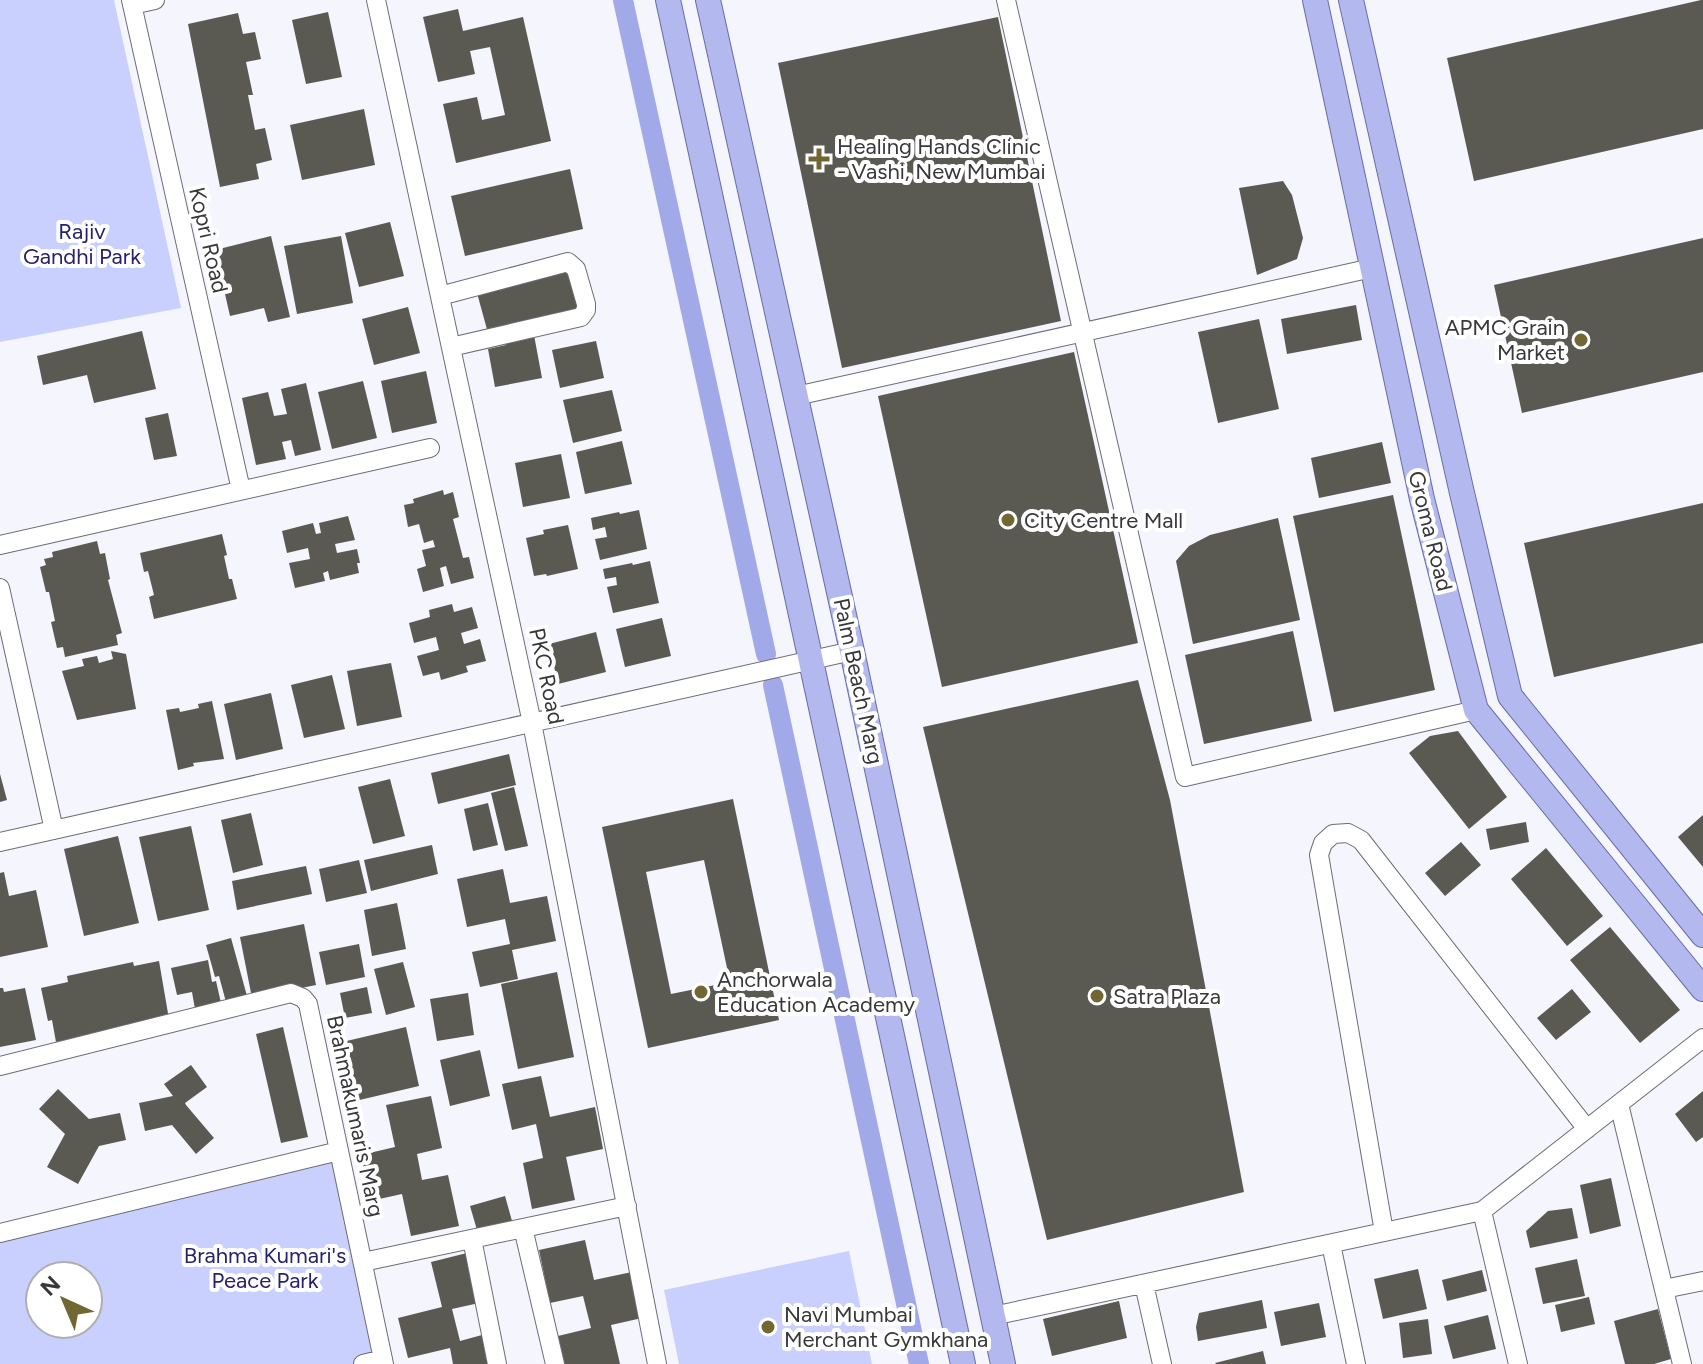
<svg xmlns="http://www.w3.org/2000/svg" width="1703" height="1364" font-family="Figtree,sans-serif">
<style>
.green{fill:#c9d0fd;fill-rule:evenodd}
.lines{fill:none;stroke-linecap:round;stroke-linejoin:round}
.canal{stroke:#a1a9e8;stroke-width:20}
.building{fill:#5a5952;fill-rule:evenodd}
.minor-casing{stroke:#6c6e74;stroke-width:20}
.major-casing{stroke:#676ca8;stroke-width:26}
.minor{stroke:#fff;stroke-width:18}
.major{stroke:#b3b8ee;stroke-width:24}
.poi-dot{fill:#706733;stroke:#fff;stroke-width:3}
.labels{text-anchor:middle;stroke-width:8;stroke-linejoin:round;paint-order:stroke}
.poi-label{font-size:22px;fill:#38383b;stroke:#fff;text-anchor:start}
.park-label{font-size:22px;fill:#26236a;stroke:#fff}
.street-label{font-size:22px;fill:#38383b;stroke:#fff}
</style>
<rect width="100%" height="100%" fill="#f4f5fd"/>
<path class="green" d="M0 0H114L181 308 0 342Z
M339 1151 383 1359 363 1364H0V1233ZM40 1276H88V1324H40Z
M849 1251 872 1364H679L664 1290Z"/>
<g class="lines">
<path class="canal" d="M623 0 766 654
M773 685 919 1364"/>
</g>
<path class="building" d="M1701 0H1703V129L1474 181 1447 58Z
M458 9 463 31 523 17 551 141 456 163 443 104 477 97 482 120 505 115 490 47 470 51 475 74 438 82 423 17Z
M328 12 342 77 306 84 292 20Z
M238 13 243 34 255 32 261 59 246 62 253 95H248L255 130 265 128 272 160 256 164 259 179 220 187 188 24Z
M998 17 1061 321 842 368 778 63Z
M364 109 375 165 302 180 290 125Z
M570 169 583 229 465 256 451 196Z
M1283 181 1292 195 1303 238 1297 259 1257 275 1239 188Z
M390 222 404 276 359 287 345 233Z
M271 236 290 317 268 322 264 308 230 316 215 250Z
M341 236 353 303 297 314 284 246Z
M1703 238V372L1522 413 1494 285Z
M569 267 581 310 488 333 477 293Z
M1356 305 1362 340 1287 354 1281 319Z
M408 307 420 353 374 365 362 319Z
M1259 319 1279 409 1218 423 1198 332Z
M142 331 156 389 94 403 87 375 43 385 37 356Z
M534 335 542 378 495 387 488 349 506 345 505 340Z
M596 341 604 378 560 388 552 350Z
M1074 352 1138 643 942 687 878 396Z
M426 371 437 423 392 433 381 381Z
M363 381 377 438 332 449 318 392Z
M306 383 321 450 295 456 291 440 282 442 286 459 256 465 242 398 268 392 274 416 287 414 281 389Z
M612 390 622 431 573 443 563 400Z
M168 413 177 456 154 460 145 418Z
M622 441 632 484 585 494 576 452Z
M1382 442 1391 483 1319 498 1311 458Z
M561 454 570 498 523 507 515 463Z
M443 490 444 495 453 492 459 517 453 519 463 558 469 557 474 578 451 584 446 566 440 568 444 586 423 592 417 569 426 566 422 550 435 547 433 540 424 543 419 524 408 527 404 505 414 503 413 499Z
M1393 495 1435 690 1334 712 1293 516Z
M1703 503V643L1554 677 1524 543Z
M639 510 647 549 600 560 595 539 607 537 605 527 593 530 591 518 619 512 620 514Z
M348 516 355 540 335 544 337 553 357 549 360 563H357L359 573 330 580 328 571 323 573 325 581 295 588 289 563 310 559 308 548 287 553 282 531 313 523 316 534 321 533 319 523Z
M1278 518 1300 620 1193 644 1176 561 1189 546 1210 535Z
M568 525 578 569 547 576 546 574 534 576 526 538 544 534 543 530Z
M222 534 227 555 224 556 229 579H232L237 599 154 619 149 597 154 595 148 571 144 572 140 553Z
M97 541 100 554 105 553 110 579 108 580 122 633 116 635 118 645 65 657 63 647 57 648 51 622 55 621 49 592H46L40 567 46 565 44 559 53 557 52 552Z
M650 561 659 603 613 613 607 587 617 585 616 577 605 579 603 569 632 563 633 565Z
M452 604 454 612 472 607 478 628 461 633 464 644 480 639 486 661 466 666 468 672 441 680 439 672 423 676 417 656 439 650 436 637 414 643 409 623 430 617 429 610Z
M662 618 671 656 625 667 616 629Z
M1293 631 1312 721 1204 744 1185 655Z
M596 632 606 672 558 684 549 644Z
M111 651 126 654 136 709 77 720 62 671 84 666 82 659 97 656 99 663 113 659Z
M391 663 402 717 357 726 347 671Z
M332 675 345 729 304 738 291 685Z
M1138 680 1170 800 1244 1192 1047 1240 923 727Z
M271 693 283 749 236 760 224 704Z
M212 701 224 759 193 763 194 766 178 770 166 710 179 708 180 712 199 708 198 704Z
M1458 731 1507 797 1469 829 1409 753 1430 736Z
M509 754 516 785 438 804 431 773Z
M0 774 7 800 0 802Z
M390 779 405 836 373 844 358 787Z
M514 787 528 846 505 851 491 793Z
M733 799 779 1020 648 1048 602 827ZM704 860 730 982 671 994 646 872Z
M488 803 498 845 473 851 464 809Z
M251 813 263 865 233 873 221 820Z
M1703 815V867L1678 837Z
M1526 822 1529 842 1490 850 1486 829Z
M191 826 209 910 158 921 139 837Z
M118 836 139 923 84 936 64 849Z
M1461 842 1481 865 1445 896 1425 873Z
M432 845 438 874 371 891 364 860Z
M1546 848 1603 916 1567 946 1511 879Z
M359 860 367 893 326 902 319 869Z
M306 866 312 894 237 910 232 881Z
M503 869 510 903 547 896 556 941 512 950 518 979 480 987 472 952 510 944 505 919 467 927 457 879Z
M4 872 9 896 36 890 48 947 0 957V873Z
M397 903 406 949 372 956 364 910Z
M304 924 316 985 252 998 240 937Z
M1610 927 1680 1010 1640 1043 1570 960Z
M231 938 247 996 226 1002 219 976 215 977 206 945Z
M359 944 365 977 326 985 319 952Z
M208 960 212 982 216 981 221 1003 195 1009 192 992 177 995 171 968Z
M159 961 169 1019 56 1042 52 1020 48 1021 41 988 68 982 67 976 133 962 134 966Z
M403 962 415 1007 386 1015 374 969Z
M557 972 574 1057 518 1069 501 984Z
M367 987 372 1013 345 1018 340 993Z
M0 988H3L4 992 25 988 36 1040 0 1047Z
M1572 989 1591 1012 1556 1040 1537 1018Z
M468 993 474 1035 437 1041 430 999Z
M283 1027 308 1137 281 1143 256 1034Z
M406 1027 419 1086 351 1102 338 1043Z
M480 1050 490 1096 450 1106 440 1060Z
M191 1065 207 1087 185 1103 186 1105 214 1138 196 1154 172 1125 145 1131 139 1103 173 1096 164 1084Z
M541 1076 550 1117 595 1107 603 1149 566 1157 575 1200 532 1209 523 1163 543 1158 536 1124 512 1130 502 1084Z
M58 1089 89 1119 120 1113 126 1140 99 1146 78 1184 47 1167 65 1134 39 1109Z
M1703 1091V1137L1696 1142 1675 1114Z
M431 1096 442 1148 417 1154 422 1180 448 1175 459 1226 411 1236 402 1194 370 1201 361 1155 395 1147 386 1105Z
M1611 1178 1621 1226 1590 1234 1580 1185Z
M505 1196 512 1221 477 1230 470 1206Z
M1572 1208 1578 1238 1530 1248 1526 1231 1548 1211Z
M585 1240 594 1280 632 1272 642 1318 611 1325 620 1364H564L558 1336 591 1328 583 1296 550 1303 539 1250Z
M467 1253 479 1303 452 1309 460 1341 482 1335 489 1364H453L450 1348 408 1358 398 1318 442 1307 431 1262Z
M1577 1259 1585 1296 1543 1304 1535 1268Z
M1418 1269 1427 1309 1383 1319 1374 1279Z
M1482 1270 1487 1291 1447 1301 1442 1280Z
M1589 1297 1595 1324 1561 1332 1555 1305Z
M1262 1300 1267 1328 1198 1341 1196 1327 1199 1313Z
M1119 1301 1127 1338 1052 1356 1043 1319Z
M1319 1303 1326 1337 1281 1346 1274 1312Z
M1658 1309 1671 1359 1654 1364H1625L1614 1321Z
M1488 1315 1496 1349 1453 1359 1444 1326Z
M1428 1319 1432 1354 1403 1358 1399 1323Z
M1263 1351 1266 1364H1216L1215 1363Z"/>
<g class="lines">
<defs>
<path id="minor" d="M131 0 241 490
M376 0 532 723 657 1364
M1006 0 1185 777 1476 710
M132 5 155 0
M440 296 568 262 576 269 586 304V310L581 317 451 347
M796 396 1372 268
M0 545 430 448
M0 588 54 830
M0 842 852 651
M0 1066 291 993 303 998 308 1004 384 1364
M1619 1104 1682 1364
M1482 1211 1518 1364
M523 1228 555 1364
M1384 1232 1319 855 1323 843 1333 834 1348 833 1361 840 1587 1129
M0 1233 339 1151
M472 1239 497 1364
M1331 1244 1356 1364
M363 1262 627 1206
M1144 1284 1162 1364
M1664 1289 1703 1281
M993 1316 1482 1211 1703 1038
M363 1364 383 1359"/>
<path id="major" d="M668 0 963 1364
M708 0 852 651 1003 1364
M1315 0 1422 499 1476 710 1703 989
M1351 0 1462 493 1510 696 1703 935"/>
</defs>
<use href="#minor" class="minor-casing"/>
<use href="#major" class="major-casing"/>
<use href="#minor" class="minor"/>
<use href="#major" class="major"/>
</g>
<g class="poi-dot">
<path d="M815 147h8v8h8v8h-8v8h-8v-8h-8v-8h8z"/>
<circle cx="1581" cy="340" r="8"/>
<circle cx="1008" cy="520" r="8"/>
<circle cx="701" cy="992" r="8"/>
<circle cx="1097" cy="996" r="8"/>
<circle cx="768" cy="1327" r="8"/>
</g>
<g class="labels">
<g class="poi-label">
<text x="837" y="154">Healing Hands Clinic<tspan x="837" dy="25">- Vashi, New Mumbai</tspan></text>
<text x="1565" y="335" text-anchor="end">APMC Grain<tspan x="1565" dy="25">Market</tspan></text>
<text x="1024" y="528">City Centre Mall</text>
<text x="717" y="987">Anchorwala<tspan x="717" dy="25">Education Academy</tspan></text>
<text x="1113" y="1004">Satra Plaza</text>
<text x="784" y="1322">Navi Mumbai<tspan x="784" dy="25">Merchant Gymkhana</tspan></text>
</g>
<g class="park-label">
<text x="82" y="239">Rajiv<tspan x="82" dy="25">Gandhi Park</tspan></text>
<text x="265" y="1263">Brahma Kumari's<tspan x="265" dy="25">Peace Park</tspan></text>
</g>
<g class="street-label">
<text transform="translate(209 240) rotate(77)" y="8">Kopri Road</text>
<text transform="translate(1431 531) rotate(76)" y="8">Groma Road</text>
<text transform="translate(547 676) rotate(78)" y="8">PKC Road</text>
<text transform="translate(859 681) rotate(78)" y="8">Palm Beach Marg</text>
<text transform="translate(356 1116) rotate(78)" y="8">Brahmakumaris Marg</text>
</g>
</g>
<g transform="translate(64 1300) rotate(316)"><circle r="38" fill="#ffffff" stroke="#afafb1" stroke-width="2"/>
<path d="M0-6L14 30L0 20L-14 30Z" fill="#706733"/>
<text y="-12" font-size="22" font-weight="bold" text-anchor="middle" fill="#38383b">N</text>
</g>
</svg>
